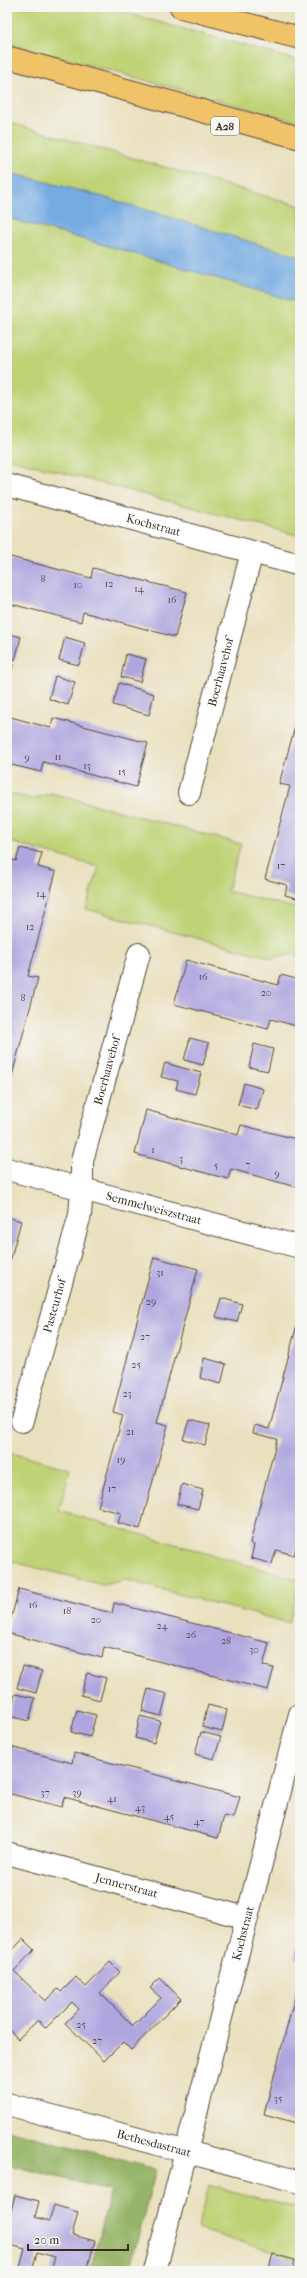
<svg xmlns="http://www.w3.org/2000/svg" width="307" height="2278" font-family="'IM FELL French Canon',serif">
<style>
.green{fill:#bfd376;stroke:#7d7e4a}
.forest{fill:#97b567;stroke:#697042}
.water{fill:#75aae2;stroke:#586a80}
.building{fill:#afa6df}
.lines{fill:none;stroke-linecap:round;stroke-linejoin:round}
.minor-casing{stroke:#554536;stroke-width:24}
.tertiary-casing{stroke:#554536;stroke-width:24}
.motorway-casing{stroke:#554536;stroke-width:24}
.minor{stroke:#fff;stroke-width:22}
.tertiary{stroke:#fff;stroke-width:22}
.motorway{stroke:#f0c369;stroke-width:22}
.labels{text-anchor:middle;stroke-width:3.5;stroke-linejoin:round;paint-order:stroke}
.number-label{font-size:10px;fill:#58494e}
.shield{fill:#f6f6f2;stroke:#73675e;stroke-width:1}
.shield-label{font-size:11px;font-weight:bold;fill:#3b2a1e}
.street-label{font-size:12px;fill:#3b2a1e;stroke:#f6f6f2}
</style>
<rect width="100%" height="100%" fill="#f6f6f2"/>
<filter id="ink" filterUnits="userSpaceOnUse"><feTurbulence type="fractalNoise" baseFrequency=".025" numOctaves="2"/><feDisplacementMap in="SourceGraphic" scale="8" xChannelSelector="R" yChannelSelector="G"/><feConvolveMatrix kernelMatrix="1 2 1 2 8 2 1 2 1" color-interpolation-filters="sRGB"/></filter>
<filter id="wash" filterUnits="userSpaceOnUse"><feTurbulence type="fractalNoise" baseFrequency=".012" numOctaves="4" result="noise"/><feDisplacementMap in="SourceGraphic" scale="16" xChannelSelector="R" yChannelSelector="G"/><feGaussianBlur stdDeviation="0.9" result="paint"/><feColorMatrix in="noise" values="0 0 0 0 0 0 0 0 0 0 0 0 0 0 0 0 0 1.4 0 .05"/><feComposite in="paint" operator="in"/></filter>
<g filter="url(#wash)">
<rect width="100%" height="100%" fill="#e9e0bd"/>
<path class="green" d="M7 7H104L300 61V122L7 43Z
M7 122 300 206V257L100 196 7 172Z
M7 218 119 249 300 303V536L7 458Z
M7 793 32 799 51 793 241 844 227 891 300 909V956L293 954 272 958 86 909 99 867 7 841Z
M7 1452 70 1469 59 1511 300 1580 289 1623 125 1580 103 1585 7 1560Z
M209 2185 300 2209V2260L197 2229Z"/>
<path class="forest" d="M7 2130 156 2169 129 2271H90L111 2191 7 2164Z"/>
<path class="water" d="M7 172 100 196 300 257V303L119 249 7 218Z"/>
<g id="blocks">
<path class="building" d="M7 556 91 578 93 568 187 592 175 637 83 612 81 622 7 603Z
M7 633 21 637 15 660 7 658Z
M65 637 85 643 79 665 59 660Z
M126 654 146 659 140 682 121 677Z
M7 664 13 665 7 685Z
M55 676 75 682 68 705 49 699Z
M119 683 154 694 149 715 113 705Z
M300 709V899L285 895 287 885 265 879 290 786 279 784Z
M7 716 51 728 53 718 148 743 136 787 43 762 41 772 7 764Z
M20 848 42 853 38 867 56 872 28 976 38 978 7 1094V877L12 860 16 861Z
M186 960 278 985 281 975 300 980V1027L271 1019 268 1029 174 1004Z
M190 1038 209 1043 203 1065 184 1060Z
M254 1044 273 1049 268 1071 249 1067Z
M165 1063 201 1073 195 1094 176 1089 178 1081 161 1077Z
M244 1083 263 1089 257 1110 238 1105Z
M146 1110 238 1135 241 1125 300 1140V1188L231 1169 228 1179 135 1154Z
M7 1217 21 1221 9 1265 7 1264Z
M154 1257 198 1269 157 1422 168 1425 140 1529 118 1523 121 1513 98 1507 123 1415 113 1412Z
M221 1298 242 1304 237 1322 216 1317Z
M300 1313V1530L294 1555 276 1550 272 1564 251 1558 254 1545 250 1543 277 1439 253 1433 255 1425 269 1429Z
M204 1358 226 1364 221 1384 200 1378Z
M189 1420 210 1425 205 1445 183 1439Z
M182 1484 203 1490 198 1509 177 1504Z
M19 1589 112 1613 114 1603 269 1643 263 1666 274 1668 268 1690 104 1647 102 1658 7 1633Z
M23 1666 42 1671 36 1693 17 1688Z
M87 1673 106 1678 100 1700 81 1695Z
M148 1689 167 1694 161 1716 142 1711Z
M15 1694 35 1698 29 1721 9 1716Z
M208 1705 227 1710 222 1732 202 1727Z
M77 1710 96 1715 90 1737 71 1732Z
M140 1716 160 1721 154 1743 135 1738Z
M201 1732 221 1737 214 1759 195 1754Z
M7 1746 72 1763 74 1753 240 1797 234 1818 224 1816 218 1838 64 1797 62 1807 7 1793Z
M300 1937V1960L294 1958Z
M23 1939 34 1950 14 1971 45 2001 58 1989 61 1992 76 1977 86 1987 110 1962 120 1972 100 1993 133 2026 161 1998 150 1988 160 1978 181 1999 131 2050 123 2042 104 2061 65 2023 79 2009 72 2002 46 2028 38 2020 18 2039 7 2027V1956Z
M300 1978V2124L264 2114Z
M15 2195 39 2201 35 2217 49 2221 54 2205 78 2212 72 2235 95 2241 87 2271H51L55 2257 37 2252 33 2268 36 2269 35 2271H19L25 2249 7 2244V2210L11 2211Z
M273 2254 295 2260 292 2271H268Z"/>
</g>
</g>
<g filter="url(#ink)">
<use href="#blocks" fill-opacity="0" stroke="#554536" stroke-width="1"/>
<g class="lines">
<defs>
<g id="minor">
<path id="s1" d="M7 485 300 565"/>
<path id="s2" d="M189 793 252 552"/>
<path id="s3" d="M7 1169 300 1247"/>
<path id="s4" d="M22 1421 80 1215 82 1188V1161L139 954"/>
<path id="s5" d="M7 1853 246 1918"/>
<path id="s6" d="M155 2271 300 1714"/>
</g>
<g id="tertiary">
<path id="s7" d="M7 2104 300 2182"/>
</g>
<path id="motorway" d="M181 7 300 38
M7 57 300 138"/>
</defs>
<use href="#minor" class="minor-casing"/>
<use href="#tertiary" class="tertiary-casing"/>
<use href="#motorway" class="motorway-casing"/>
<use href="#minor" class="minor"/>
<use href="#tertiary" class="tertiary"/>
<use href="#motorway" class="motorway"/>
</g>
</g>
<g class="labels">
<g class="number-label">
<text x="43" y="582">8</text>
<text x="109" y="587">12</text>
<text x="78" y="588">10</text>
<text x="139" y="592">14</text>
<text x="172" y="603">16</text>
<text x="58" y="760">11</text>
<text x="27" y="761">9</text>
<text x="87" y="769">13</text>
<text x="122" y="775">15</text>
<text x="281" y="869">17</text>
<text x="41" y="897">14</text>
<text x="30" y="930">12</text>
<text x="203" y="980">16</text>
<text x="266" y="996">20</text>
<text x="23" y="1001">8</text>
<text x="153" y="1153">1</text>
<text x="181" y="1162">3</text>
<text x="248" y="1168">7</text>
<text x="216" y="1169">5</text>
<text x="277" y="1177">9</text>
<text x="160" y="1276">31</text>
<text x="151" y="1305">29</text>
<text x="145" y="1340">27</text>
<text x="136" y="1368">25</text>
<text x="127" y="1397">23</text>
<text x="130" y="1435">21</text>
<text x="121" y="1463">19</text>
<text x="112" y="1492">17</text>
<text x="33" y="1608">16</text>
<text x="67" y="1614">18</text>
<text x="96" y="1623">20</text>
<text x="162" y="1629">24</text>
<text x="191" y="1638">26</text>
<text x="226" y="1644">28</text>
<text x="254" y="1653">30</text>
<text x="45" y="1796">37</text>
<text x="77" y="1796">39</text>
<text x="112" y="1802">41</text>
<text x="140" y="1811">43</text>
<text x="169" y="1820">45</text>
<text x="199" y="1825">47</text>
<text x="81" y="2028">25</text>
<text x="97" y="2044">27</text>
<text x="278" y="2102">35</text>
</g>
<rect class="shield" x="211" y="117" width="28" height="18" rx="3"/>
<g class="shield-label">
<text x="225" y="130">A28</text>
</g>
<g class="street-label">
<text dy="4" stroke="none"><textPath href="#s1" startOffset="152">Kochstraat</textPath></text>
<text dy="4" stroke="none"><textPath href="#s2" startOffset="125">Boerhaavehof</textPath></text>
<text dy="4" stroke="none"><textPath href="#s4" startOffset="362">Boerhaavehof</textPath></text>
<text dy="4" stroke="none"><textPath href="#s3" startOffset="152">Semmelweiszstraat</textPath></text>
<text dy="4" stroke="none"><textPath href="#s4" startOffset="120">Pasteurhof</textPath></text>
<text dy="4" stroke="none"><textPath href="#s5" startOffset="124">Jennerstraat</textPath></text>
<text dy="4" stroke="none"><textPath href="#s6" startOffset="349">Kochstraat</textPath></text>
<text dy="4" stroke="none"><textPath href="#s7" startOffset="152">Bethesdastraat</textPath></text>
</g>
</g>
<rect width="307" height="2278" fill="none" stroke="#f6f6f2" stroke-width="24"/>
<path d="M28 2244v6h100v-6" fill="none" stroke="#3b2a1e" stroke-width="2"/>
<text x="34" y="2244" font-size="12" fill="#3b2a1e" stroke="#f6f6f2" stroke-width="3" paint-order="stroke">20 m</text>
</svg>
